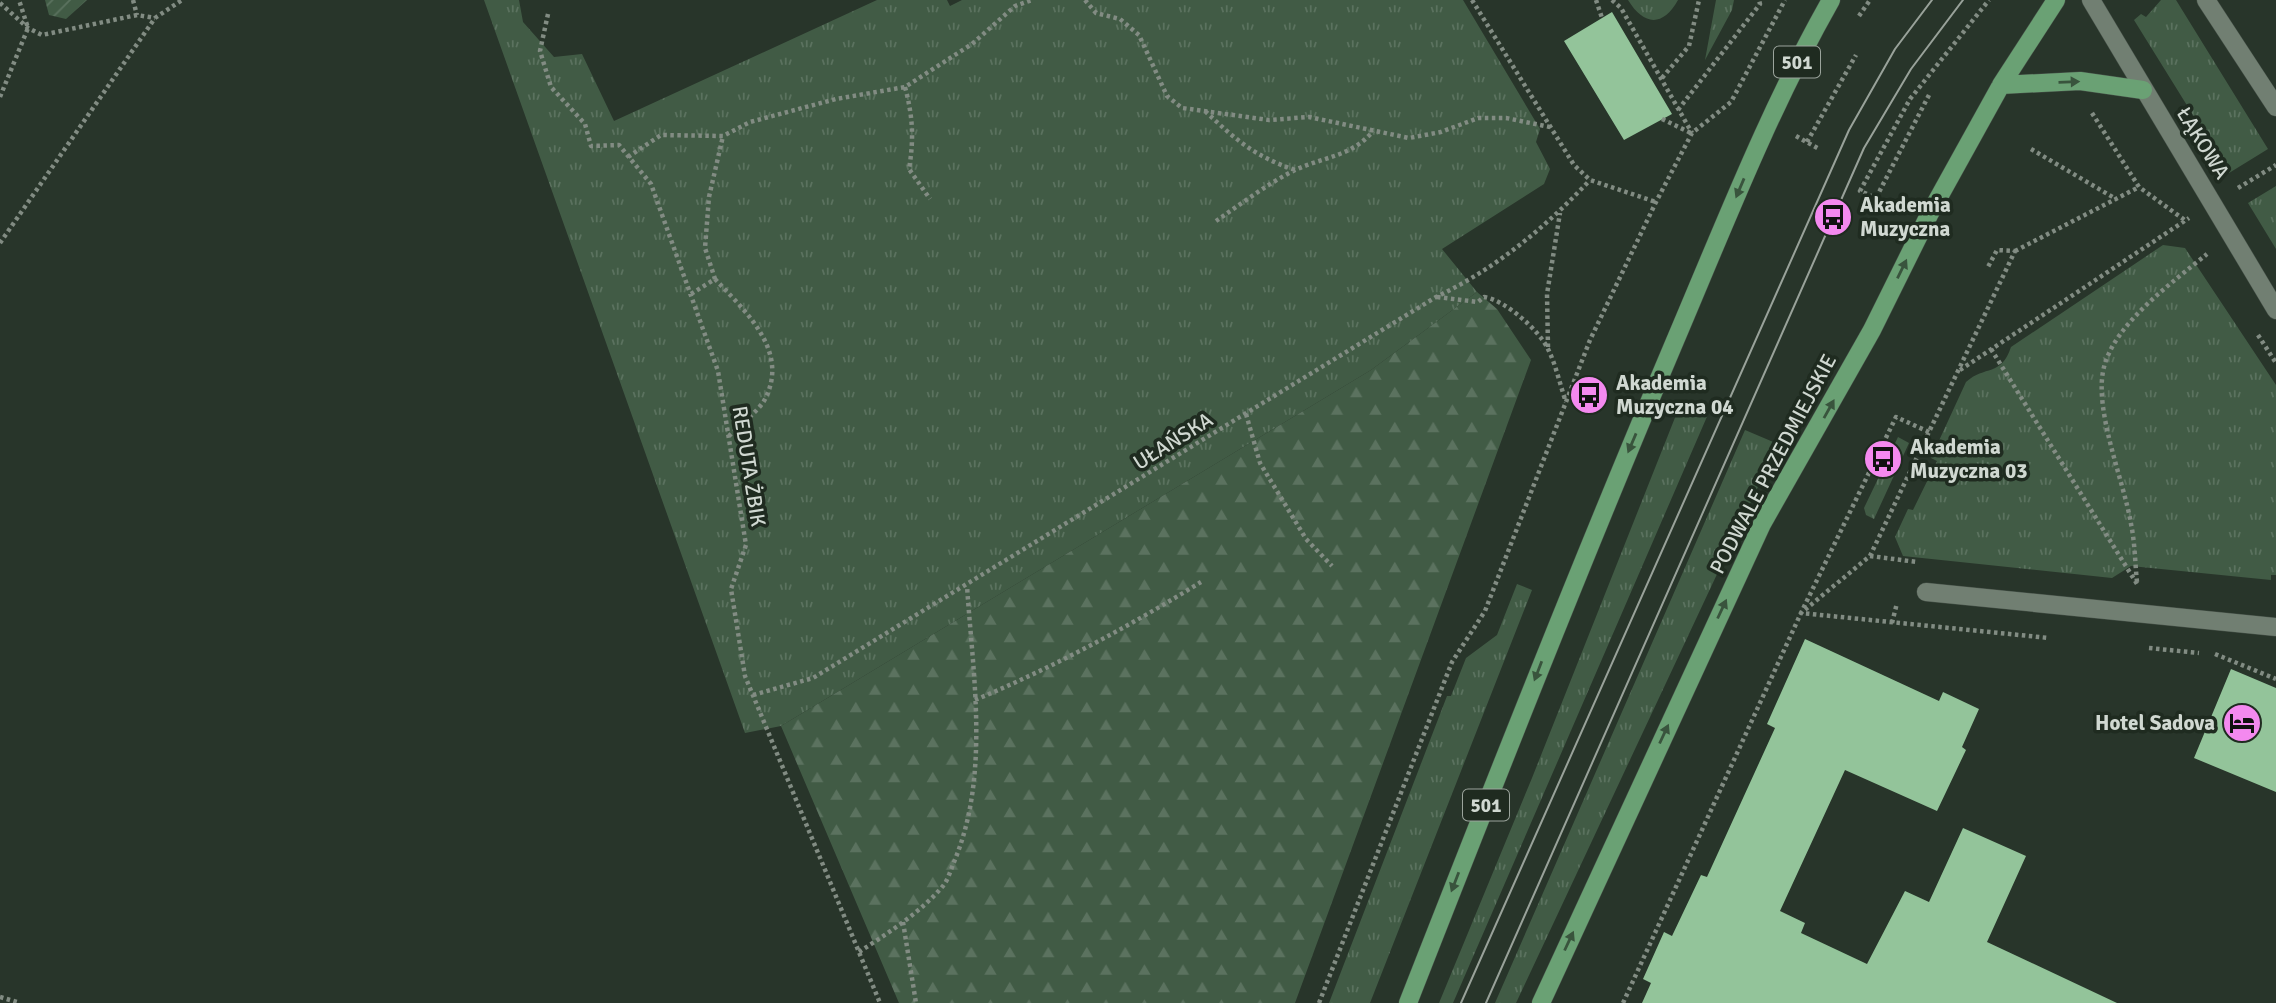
<svg xmlns="http://www.w3.org/2000/svg" width="2276" height="1003" font-family="Signika,sans-serif">
<style>
.grass{fill:url(#grass-tufts)}
.forest{fill:url(#forest-firs)}
.garden{fill:url(#garden-furrows)}
.building{fill:#93c49a}
.lines{fill:none;stroke-linecap:round;stroke-linejoin:round}
.minor-casing{stroke:#465148;stroke-width:19}
.major-casing{stroke:#465148;stroke-width:19}
.path{stroke:#828c83;stroke-width:4.5;stroke-dasharray:3.5 3.5;stroke-linecap:butt}
.minor{stroke:#717f72;stroke-width:18}
.major{stroke:#6aa174;stroke-width:18}
.tram{stroke:#99a29a;stroke-width:2}
.oneway{fill:#39543d}
.labels{text-anchor:middle;stroke-width:7;stroke-linejoin:round;paint-order:stroke}
.shield{fill:#1f2b20;stroke:#9ba49c;stroke-width:2}
.shield-label{font-size:19px;font-weight:bold;fill:#d0d8d1}
.street-label{font-size:21px;fill:#d0d8d1;stroke:#1f2b20}
.poi-label{font-size:21px;font-weight:bold;fill:#d0d8d1;stroke:#1f2b20;text-anchor:start}
</style>
<defs>
<pattern id="grass-tufts" width="24" height="20" patternUnits="userSpaceOnUse" patternTransform="scale(1.75)"><rect width="24" height="20" fill="#415b45"/><path d="M3 7l-1-3M5 7V3M7 7l1-3M15 17l-1-3M17 17v-4M19 17l1-3" fill="none" stroke="#5b725f"/></pattern>
<pattern id="forest-firs" width="22" height="20" patternUnits="userSpaceOnUse" patternTransform="scale(1.75)"><rect width="22" height="20" fill="#415b45"/><path d="M5 1l3.5 6h-7zM16 11l3.5 6h-7z" fill="#5b725f"/></pattern>
<pattern id="garden-furrows" width="10" height="10" patternUnits="userSpaceOnUse" patternTransform="scale(1.75)"><rect width="10" height="10" fill="#415b45"/><path d="M-1 1l2-2M0 10L10 0M9 11l2-2" fill="none" stroke="#5b725f"/></pattern>
</defs>
<rect width="100%" height="100%" fill="#28352a"/>
<path class="grass" d="M484 0H519L523 22 554 57 582 54 614 121 877 0H947L950 6 962 0H1463L1540 129 1536 142 1550 169 1544 184 1442 249 1477 292 1371 370 781 726 745 733Z
M1628 0H1678C1663 27 1644 26 1628 0Z
M1716 0H1734L1732 10 1705 60Z
M2161 0H2176L2268 149 2229 173 2134 20 2141 14 2146 17Z
M2276 186V249L2248 203Z
M2163 245 2185 248 2276 385V575H2271V580L2131 566 2112 578 1903 556 1895 537 1908 509 1913 510 1937 461 1931 458 1966 382C1985 365 2001 377 2011 347Z
M1682 400 1709 412 1453 1003H1439L1532 778Z
M1745 430 1778 444 1516 1003H1495Z
M1898 437 1909 443 1874 519 1866 515 1864 508Z
M1517 584 1532 590 1370 1003H1329L1447 696H1451L1466 658 1497 635Z"/>
<path class="forest" d="M1477 292 1497 309 1531 360 1295 1003H899L781 726 1371 370Z"/>
<path class="garden" d="M45 0H87L66 19 49 15Z"/>
<path class="building" d="M1612 12 1672 114 1624 140 1564 41Z
M1805 639 1939 701 1943 692 1979 709 1962 747 1966 750 1937 811 1845 770 1780 911 1805 923 1801 933 1867 964 1905 891 1929 902 1963 828 2026 856 1987 942 2117 1003H1642L1651 983 1643 979 1664 932 1672 936 1701 875 1707 877 1775 728 1767 724Z
M2231 669 2276 688V792L2194 758Z"/>
<g class="lines">
<defs>
<path id="minor" d="M2091 0 2276 310
M2206 0 2276 107
M1926 592 2276 627"/>
<path id="major" d="M2001 85 2080 81 2143 90
M1408 1003C1494 784 1580 565 1672 348 1722 231 1768 111 1831 0
M1541 1003 1762 524 1872 330 1929 215 2001 85 2056 0"/>
</defs>
<use href="#minor" class="minor-casing"/>
<use href="#major" class="major-casing"/>
<path class="path" d="M133 0 137 15
M1085 0 1096 13 1120 19 1139 35 1167 96 1182 108 1269 120 1309 117 1409 138 1441 132 1478 118H1506L1550 127
M1472 0 1574 165 1590 180 1656 202
M1596 0 1602 18
M1612 0 1621 8 1692 133
M0 3 28 28 42 35 137 15 155 18
M548 14 540 51 551 87 585 124 591 146 619 145 651 184 718 371 746 545 731 589 745 676 880 1003
M1859 16 1870 0
M1662 78 1689 46 1699 0
M905 87C913 117 914 139 909 169L930 199
M1929 95 1876 198 1860 191 1910 99 1989 0
M0 97 28 28 19 0
M1678 110 1760 4 1759 0
M1205 111C1236 140 1254 156 1295 170
M2092 113 2139 187 2186 221
M1662 119 1691 133
M1796 136 1819 149
M1807 142 1856 55
M2031 149 2116 199
M628 157 661 135 723 136 750 122 836 99 905 87 972 44 1015 6 1032 0
M2238 188 2276 165
M1216 221C1241 204 1267 184 1295 170 1323 157 1353 156 1373 131
M0 243 155 18 182 0
M2015 251 2139 187
M715 279C746 312 791 352 764 401 756 413 740 425 729 436
M691 294 715 279 705 248 709 197 723 136
M1437 297 1478 302 1484 297C1505 300 1539 330 1548 349 1556 365 1560 385 1566 402
M2258 335 2276 363
M1548 347 1547 294 1560 213
M1991 349 2137 584
M1960 370 2189 218
M1246 414 1260 463 1306 539 1332 566
M1929 432 1896 417 1801 613 2049 638
M1870 556 1917 562
M2137 582C2135 563 2135 543 2131 524 2124 481 2093 409 2104 367 2115 323 2173 282 2207 254
M1892 623 1897 603
M2149 648 2199 653
M2215 654 2276 679
M753 695 813 678 1436 297C1495 269 1545 228 1590 180
M975 700C1054 667 1128 627 1201 582
M903 922 916 1003
M859 952C888 933 920 913 943 886 948 880 951 869 954 862 990 776 973 676 967 586
M0 997 20 1003
M1319 1003 1452 662 1485 611 1590 340 1656 202 1692 133 1731 102 1785 0
M1623 1003 1801 613 1870 556 2015 251 1997 250 1988 267"/>
<use href="#minor" class="minor"/>
<use href="#major" class="major"/>
<path class="tram" d="M1461 1003 1849 130 1895 49 1932 0
M1486 1003 1864 148 1911 69 1963 0"/>
</g>
<defs><path id="oneway-solid" d="M-6-.8H1V-3.2L6.5 0L1 3.2V.8H-6Z" transform="scale(1.75)"/></defs>
<g class="oneway">
<use href="#oneway-solid" transform="translate(2069 82) rotate(-2)"/>
<use href="#oneway-solid" transform="translate(1740 188) rotate(113)"/>
<use href="#oneway-solid" transform="translate(1902 269) rotate(-64)"/>
<use href="#oneway-solid" transform="translate(1829 409) rotate(-61)"/>
<use href="#oneway-solid" transform="translate(1632 443) rotate(113)"/>
<use href="#oneway-solid" transform="translate(1722 609) rotate(-65)"/>
<use href="#oneway-solid" transform="translate(1538 671) rotate(111)"/>
<use href="#oneway-solid" transform="translate(1664 734) rotate(-65)"/>
<use href="#oneway-solid" transform="translate(1455 882) rotate(111)"/>
<use href="#oneway-solid" transform="translate(1569 941) rotate(-65)"/>
</g>
<defs>
<symbol id="bus-disc" viewBox="-11 -11 22 22"><circle r="9.5" fill="#f489ef" stroke="#1f2b20"/><path d="M-5-6H5V4H4V6H2V4H-2V6H-4V4H-5ZM-3.5-4V0h7V-4ZM-3.5 1.2v1.5H-2V1.2ZM2 1.2v1.5H3.5V1.2Z" fill="#111"/></symbol>
<symbol id="hotel-disc" viewBox="-11 -11 22 22"><circle r="9.5" fill="#f489ef" stroke="#1f2b20"/><path d="M-6-4.5h1.5V1H6V5H4.5V3h-9V5H-6ZM-4 0a1.8 1.8 0 1 1 3.6 0ZM.5 0V-2.5h3Q6-2.5 6 0Z" fill="#111"/></symbol>
</defs>
<g fill-rule="evenodd">
<use href="#bus-disc" x="1811" y="195" width="44" height="44"/>
<use href="#bus-disc" x="1567" y="373" width="44" height="44"/>
<use href="#bus-disc" x="1861" y="437" width="44" height="44"/>
<use href="#hotel-disc" x="2220" y="701" width="44" height="44"/>
</g>
<g class="labels">
<g class="shield">
<rect x="1774" y="46.5" width="46" height="31" rx="5"/>
<rect x="1463" y="789.5" width="46" height="31" rx="5"/>
</g>
<g class="shield-label">
<text x="1797" y="69">501</text>
<text x="1486" y="812">501</text>
</g>
<g class="street-label">
<text transform="translate(2203 143) rotate(58)" y="7">ŁĄKOWA</text>
<text transform="translate(1173 441) rotate(-32)" y="7">UŁAŃSKA</text>
<text transform="translate(1773 464) rotate(-62)" y="7">PODWALE PRZEDMIEJSKIE</text>
<text transform="translate(749 466) rotate(81)" y="7">REDUTA ŻBIK</text>
</g>
<g class="poi-label">
<text x="1860" y="212">Akademia<tspan x="1860" dy="24">Muzyczna</tspan></text>
<text x="1616" y="390">Akademia<tspan x="1616" dy="24">Muzyczna 04</tspan></text>
<text x="1910" y="454">Akademia<tspan x="1910" dy="24">Muzyczna 03</tspan></text>
<text x="2215" y="730" text-anchor="end">Hotel Sadova</text>
</g>
</g>
</svg>
